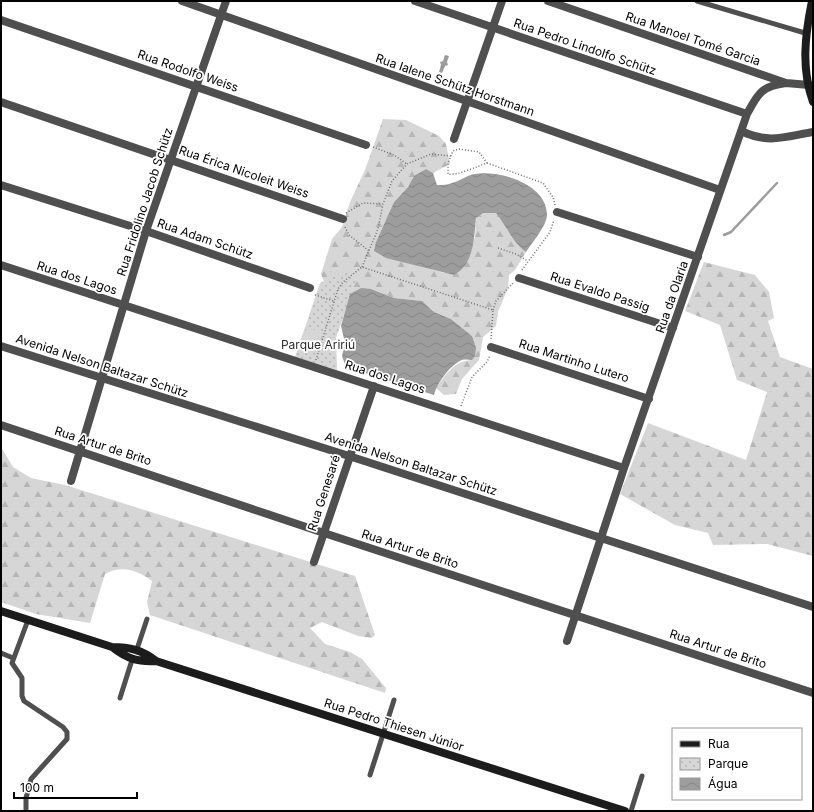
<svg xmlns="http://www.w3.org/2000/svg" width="814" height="812" font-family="Inter,sans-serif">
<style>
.forest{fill:url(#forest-firs)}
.park{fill:url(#park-dots)}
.garden{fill:#d6d6d6}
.water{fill:url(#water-waves)}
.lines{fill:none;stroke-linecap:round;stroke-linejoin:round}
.stream{stroke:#9d9d9d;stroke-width:2.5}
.path{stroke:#717171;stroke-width:1.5;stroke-dasharray:1 2;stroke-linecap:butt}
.lane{stroke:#4f4f4f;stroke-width:5}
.street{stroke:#4f4f4f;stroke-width:8}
.secondary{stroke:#1c1c1c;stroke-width:8}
.labels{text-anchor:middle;stroke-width:3.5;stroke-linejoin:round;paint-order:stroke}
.street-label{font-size:12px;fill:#000;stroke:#fff}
.park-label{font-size:12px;fill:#2d2d2d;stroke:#fff}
</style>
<defs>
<pattern id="forest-firs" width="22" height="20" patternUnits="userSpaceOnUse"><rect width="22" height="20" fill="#d6d6d6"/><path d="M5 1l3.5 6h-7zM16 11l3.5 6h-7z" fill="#b6b6b6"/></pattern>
<pattern id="park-dots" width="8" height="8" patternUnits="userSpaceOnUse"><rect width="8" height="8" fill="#d6d6d6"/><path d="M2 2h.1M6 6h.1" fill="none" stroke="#b6b6b6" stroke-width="1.8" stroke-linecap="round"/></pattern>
<pattern id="water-waves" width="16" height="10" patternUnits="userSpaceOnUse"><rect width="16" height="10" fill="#9d9d9d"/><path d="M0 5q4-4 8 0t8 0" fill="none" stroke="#858585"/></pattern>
</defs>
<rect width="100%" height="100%" fill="#fff"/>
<path class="forest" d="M383 119 406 120 439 136 446 144 450 164 433 173 426 169 414 176 408 187 394 202 376 242 415 265 444 273 475 238 476 218 483 213 496 212C506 225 512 242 526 252L515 270 509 275 508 288 498 312 496 326 483 337 479 360 462 379 456 394 444 395 436 388C445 375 455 360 472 360V336L451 319 434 312 422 301 394 298 371 289 350 294 326 287 321 274 332 239 342 227 350 202 365 170Z
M704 262 755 275 769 292 774 318 768 321 780 357 813 369V556L767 544 713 545 708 533 675 525 620 494 648 423 746 460 767 392 737 380 720 325 685 311Z
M1 447 13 467 31 478 65 485 355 576 375 635 372 638 358 636 322 622 310 628 325 644 350 652 362 659 386 688 385 693 150 615 147 602 152 581C136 570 123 565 105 574L90 623 36 614 1 602Z"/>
<path class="park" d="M346 271 356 280 336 338 337 370 295 357 320 283Z"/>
<path class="garden" d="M307 327 320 332 312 354 299 349Z"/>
<path class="water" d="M445 55 449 56 447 62 448 65 445 66 442 73 439 72 441 65 440 62 443 61Z
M426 169 433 173 437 185C442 185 448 185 452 183 460 181 467 175 475 174 500 170 547 184 547 215 547 225 532 243 526 252 512 242 506 225 496 213H483L476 218C474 238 474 264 454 275L386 258 374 251 376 242 394 202 408 187 414 176Z
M361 288 371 289 394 298 422 301 434 312 451 319 472 336 476 348 475 356 472 360C469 360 465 359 462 360 450 365 437 383 434 395L346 367 342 356 345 343 341 326 350 294Z"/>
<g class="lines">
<path class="stream" d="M724 235 731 232 777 183"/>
<path class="path" d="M373 147 394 155 407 164
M459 149 479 152 487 163C478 166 457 176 448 174V163L453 151Z
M487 163 543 183 553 197 555 205
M346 213 363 203 383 204
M345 227 349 235 369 251
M498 248 516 254 528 261
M362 267 378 229 383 204 392 181 407 164 431 154 451 156
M522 270 550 232 554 220
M315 295 334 301
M493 310 496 301 513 283
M316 360 338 289 343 282 362 267 493 310 491 340
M461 406 472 377 487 362 490 355"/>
<path class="lane" d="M697 1 805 33
M137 649 147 619
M1 653 13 658
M120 698 132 660
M370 775 394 700
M26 811V798L31 779 67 739V732L63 727 24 701 22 696V678L12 663 28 620
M631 811 642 776"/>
<path class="street" d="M182 1 720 190
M415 1 747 114
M548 1 786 83 809 85
M1 20 366 145
M1 102 343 219
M741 131C769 144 784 137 813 132
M454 139 502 1
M1 185 146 231 310 288
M557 212 698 257
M1 265 624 468
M519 278 673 328
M1 346 349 456 813 607
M491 347 649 399
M1 425 324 533 813 693
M71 481 146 231 226 1
M314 562 374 386
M567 641 624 468 747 114C758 94 761 86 786 83"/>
<path class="secondary" d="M812 1C805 35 801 68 813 102
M1 611 112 647C127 659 138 662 156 661L625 811
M112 647C130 647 142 650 156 661"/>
</g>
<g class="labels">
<g class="street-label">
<text transform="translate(693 39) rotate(19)" y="4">Rua Manoel Tomé Garcia</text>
<text transform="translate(585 47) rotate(19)" y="4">Rua Pedro Lindolfo Schütz</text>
<text transform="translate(188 71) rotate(19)" y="4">Rua Rodolfo Weiss</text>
<text transform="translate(455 85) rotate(19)" y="4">Rua Ialene Schütz Horstmann</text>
<text transform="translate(244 172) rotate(19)" y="4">Rua Érica Nicoleit Weiss</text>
<text transform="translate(145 202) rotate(-72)" y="4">Rua Fridolino Jacob Schütz</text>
<text transform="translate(205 239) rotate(19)" y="4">Rua Adam Schütz</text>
<text transform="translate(77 278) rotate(18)" y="4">Rua dos Lagos</text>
<text transform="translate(600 292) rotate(18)" y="4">Rua Evaldo Passig</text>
<text transform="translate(672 297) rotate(-71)" y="4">Rua da Olaria</text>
<text transform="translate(574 361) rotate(18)" y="4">Rua Martinho Lutero</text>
<text transform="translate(102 366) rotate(18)" y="4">Avenida Nelson Baltazar Schütz</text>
<text transform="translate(385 377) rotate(18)" y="4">Rua dos Lagos</text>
<text transform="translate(103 446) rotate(18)" y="4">Rua Artur de Brito</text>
<text transform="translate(411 464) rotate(18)" y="4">Avenida Nelson Baltazar Schütz</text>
<text transform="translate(324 493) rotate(-72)" y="4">Rua Genesaré</text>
<text transform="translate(410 549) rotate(18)" y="4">Rua Artur de Brito</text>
<text transform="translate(718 649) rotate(18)" y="4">Rua Artur de Brito</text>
<text transform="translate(394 725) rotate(18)" y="4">Rua Pedro Thiesen Júnior</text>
</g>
<g class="park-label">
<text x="318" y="349">Parque Aririú</text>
</g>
</g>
<rect width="814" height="812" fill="none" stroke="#000000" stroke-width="4"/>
<rect x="672" y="728" width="130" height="72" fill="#ffffff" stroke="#999999"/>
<rect x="680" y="741" width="20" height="6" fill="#1c1c1c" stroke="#999999"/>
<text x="708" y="748" font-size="12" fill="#000000">Rua</text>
<rect x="680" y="758" width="20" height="12" fill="url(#park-dots)" stroke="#999999"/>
<text x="708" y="768" font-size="12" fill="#000000">Parque</text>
<rect x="680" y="778" width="20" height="12" fill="url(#water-waves)" stroke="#999999"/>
<text x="708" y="788" font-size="12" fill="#000000">Água</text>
<path d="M14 792v6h123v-6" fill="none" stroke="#000000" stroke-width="2"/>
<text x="20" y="792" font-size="12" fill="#000000" stroke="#ffffff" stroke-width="3" paint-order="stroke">100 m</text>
</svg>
